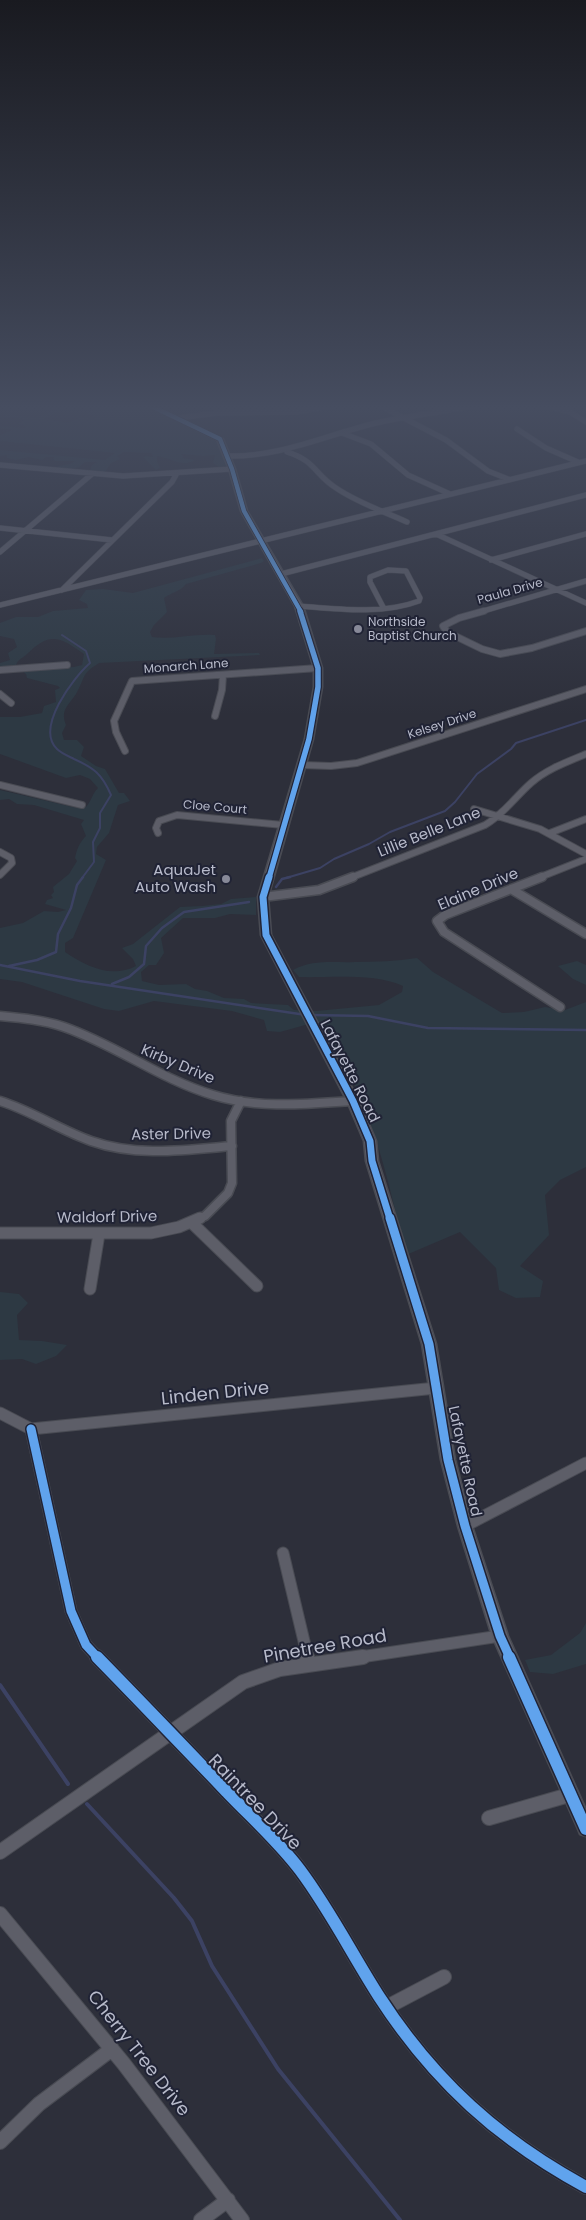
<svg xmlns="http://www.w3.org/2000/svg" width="586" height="2220" font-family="Poppins,sans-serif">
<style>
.green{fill:#2d3943}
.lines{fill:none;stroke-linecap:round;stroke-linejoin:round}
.stream-far2{stroke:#3c4263;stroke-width:2}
.stream-far1{stroke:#3c4263;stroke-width:2.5}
.stream{stroke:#3c4263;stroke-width:4}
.street-far4-casing{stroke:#494b53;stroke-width:6}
.street-far3-casing{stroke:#494b53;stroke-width:8}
.street-far2-casing{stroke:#494b53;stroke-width:11}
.street-far1-casing{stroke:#494b53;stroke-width:13}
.street-casing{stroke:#494b53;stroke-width:16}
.secondary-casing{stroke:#494b53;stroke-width:3}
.street-far4{stroke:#5d5e68;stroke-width:5}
.street-far3{stroke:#5d5e68;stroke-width:6}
.street-far2{stroke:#5d5e68;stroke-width:8}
.street-far1{stroke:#5d5e68;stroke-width:11}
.street{stroke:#5d5e68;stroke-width:14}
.secondary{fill:#5b5c66;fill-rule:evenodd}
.cycleway-far4-casing{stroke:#202335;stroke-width:6}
.cycleway-far3-casing{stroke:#202335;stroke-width:8}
.cycleway-far2-casing{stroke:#202335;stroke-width:10}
.cycleway-far1-casing{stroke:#202335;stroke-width:12}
.cycleway-casing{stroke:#202335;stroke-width:15}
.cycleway-far4{stroke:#60a3ed;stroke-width:4.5}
.cycleway-far3{stroke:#60a3ed;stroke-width:5.5}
.cycleway-far2{stroke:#60a3ed;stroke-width:7}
.cycleway-far1{stroke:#60a3ed;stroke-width:9}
.cycleway{stroke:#60a3ed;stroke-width:12}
.poi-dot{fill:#878998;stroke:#202335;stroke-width:2}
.labels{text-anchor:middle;stroke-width:4;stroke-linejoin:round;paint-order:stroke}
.far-street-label{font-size:12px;fill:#b7baca;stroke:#202335}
.far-poi-label{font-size:12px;fill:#b7baca;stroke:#202335;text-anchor:start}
.street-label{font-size:15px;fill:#b7baca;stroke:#202335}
.poi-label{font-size:15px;fill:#b7baca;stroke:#202335;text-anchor:end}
.near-street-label{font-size:18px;fill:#b7baca;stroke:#202335}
</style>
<rect width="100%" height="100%" fill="#2d2f3a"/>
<path class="green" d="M22 404H47L67 407 45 419 68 423 81 417 92 419 97 416 85 413 109 404H142L207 434 222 448 228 466 219 467 213 463 215 455 203 456 181 454 184 457 182 458 195 460C182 468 171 458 157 456V461L160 468 156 470 143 457 146 456 153 457 151 453 124 452 117 456 120 459 111 463 105 472 96 473 90 470 92 465 97 462H85L79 467 69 470 55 467 70 464 75 461H55L53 459 54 457H46L42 460 29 457 16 460 7 458V455L0 456V450L105 460 115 453 0 441V435L13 430 0 428V426L24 428 26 426 19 424 24 419 3 417 5 415 0 413 36 418 55 410Z
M262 558 264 561 261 563 186 584C180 592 172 592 164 598L167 612 154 625 150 632 152 637C173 640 194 633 215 635L216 639 214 654 259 653 260 655 99 663C80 675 86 677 76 694 68 706 60 710 66 725L62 733 64 740H77L84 747 81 756 96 766 105 769 119 793H124L130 801 118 805 109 833 97 847 96 854 106 860 73 938 65 943V952C86 966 111 979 136 966L133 959 122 948 133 944 180 907 202 906 221 904 231 899 256 897V915L230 914 215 918H183L161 938 164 953 156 965H149L141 972 142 981 159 985 186 984 195 989 207 991 224 998 244 999 251 1003 288 1005 294 1010 316 1011 379 1005 402 992 403 986C375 973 330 978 299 977L293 970C314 959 333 963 355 962 376 962 396 961 417 958L433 972 502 1013 524 1012 545 1007 565 1010 586 1002V1167L560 1180 545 1195 549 1235 520 1266 543 1281 540 1297 516 1298 499 1290 496 1268 460 1232 406 1255C385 1169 371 1094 316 1022L280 1032 267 1031 264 1020 232 1011 154 1001 119 1011 104 1009 22 982 0 979V928L23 923 44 911 58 912 66 910 45 904 47 900 53 898 51 895 54 892 53 887 69 874 77 861 75 858C77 849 79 843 86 836L81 824 84 820 34 805 17 804 9 799 0 800V790L77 808 86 807C92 800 92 794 98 788L90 779 80 775 66 778 0 754V717H20L42 713 44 706 56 702 55 690 60 688 58 686 27 678 26 674 20 669 74 667 82 665 84 654C60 637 50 631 27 654 23 658 18 659 16 665L0 668V663L10 660 8 653 17 647 14 639 0 636V623L16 617H38L53 611 88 608 87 604 79 600 86 590 103 589 133 593Z
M577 961 586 965V985L573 979 558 966Z
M0 1292 19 1294 28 1303 17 1315 19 1340 42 1341 67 1345 56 1356 36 1364 22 1359 0 1360Z
M586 1623V1664L553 1674 530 1672 525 1660 551 1655 580 1633Z"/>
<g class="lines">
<path class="stream-far2" d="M62 635 86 651 90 663C73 678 35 728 57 749 61 753 68 756 74 759 94 768 102 774 111 795L100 813V828L93 842 94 862 82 878
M286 878 320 868 334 859 369 844 390 832 445 811 455 802 477 774 511 749 516 743 586 720"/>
<path class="stream-far1" d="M276 887 282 879 290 877
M0 965 80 981 306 1015
M9 966 37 960 56 952 58 934 71 908 77 885 83 877
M112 984 129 977 144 964 146 946 162 928 184 912 249 902
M311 1015 368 1016 428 1028 586 1030"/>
<path class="stream" d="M0 1685 68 1784
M87 1804 174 1898 192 1921 212 1966 278 2069 400 2220"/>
<defs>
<path id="street-far4" d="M377 404 446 440 488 471 508 479
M538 404 570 412 586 422
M178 418 217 413 297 412 342 404
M517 429 546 448 578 462
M342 433 371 444 408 475 450 494
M287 452C316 461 314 474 336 488 358 503 383 511 407 522
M228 456C281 457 326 435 376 423 411 415 446 412 481 404
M0 465 123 476 232 469
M0 528 112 540
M436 534 586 603
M0 552 92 474
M491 560 586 534
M281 574 586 495
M62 590 172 482 177 473
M0 605 586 461
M299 606C337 609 382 615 419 601L420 598 406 571 388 570 370 577V582L383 607
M480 612 586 581"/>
<path id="street-far3" d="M484 611 459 618 443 626 447 632 482 649 500 654 532 648 586 631
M0 670 67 665
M0 694 11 703
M215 716 222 690 223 675
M125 751 116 732 114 721 132 681 318 668
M302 765 331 766 357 763 586 689
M0 785 82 805
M474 809 540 829 586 854
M158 833 156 828 159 821 177 815 283 825
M550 833 586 819
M0 852 11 858 12 863 0 875
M350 878 485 825C504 814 515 797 531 783 547 769 567 762 586 754
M538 878 586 859"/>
<path id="street-far2" d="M542 877 445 915 437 921 444 932 560 1007
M511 889 586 934
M263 897 319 890 353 877
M0 1016C22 1018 43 1020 64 1027 116 1045 160 1079 213 1095 258 1109 307 1104 353 1101
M0 1101C32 1111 60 1130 91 1141 136 1157 185 1150 232 1146
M197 1219 205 1216 228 1193 232 1183 231 1121 241 1101"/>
<path id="street-far1" d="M191 1222 257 1286
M0 1233H151L179 1227 200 1218
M90 1289 99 1234
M0 1413 31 1429 436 1388
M31 1429 71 1611 86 1645 98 1658
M465 1526 586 1463
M283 1553 308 1658
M354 1658 500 1636"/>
<path id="street" d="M97 1657C141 1702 184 1747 228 1793 252 1818 279 1842 300 1870 330 1910 353 1956 380 1998 434 2081 499 2140 586 2187
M307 1657 309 1664
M489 1818 569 1795
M0 1852 243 1682 280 1669 363 1657
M0 1914 124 2064 242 2220
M387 2007 444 1977
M0 2142 39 2104 112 2049
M201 2220 228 2200"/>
<path id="secondary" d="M144 404H152L223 439 235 469 247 511 303 606 322 668V687L313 739 268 897 271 935 359 1101 376 1141 378 1161 436 1344 455 1460 472 1526 508 1636 586 1810V1836L580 1834 578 1829 492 1636 458 1526 441 1460 422 1344 366 1161 364 1141 347 1101 261 935 258 897 305 739 314 687V668L295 606 241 511 229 469 217 440Z"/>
</defs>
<use href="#street-far4" class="street-far4-casing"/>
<use href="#street-far3" class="street-far3-casing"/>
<use href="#street-far2" class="street-far2-casing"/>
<use href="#street-far1" class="street-far1-casing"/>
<use href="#street" class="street-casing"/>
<use href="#secondary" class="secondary-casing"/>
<use href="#street-far4" class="street-far4"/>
<use href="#street-far3" class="street-far3"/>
<use href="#street-far2" class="street-far2"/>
<use href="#street-far1" class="street-far1"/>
<use href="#street" class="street"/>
<use href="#secondary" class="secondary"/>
<defs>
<path id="cycleway-far4" d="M147 404 220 439 232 469 244 511 301 612"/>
<path id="cycleway-far3" d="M269 878 309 739 318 687V668L300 611"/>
<path id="cycleway-far2" d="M269 877 263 897 266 935 353 1101 370 1141 372 1161 390 1219"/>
<path id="cycleway-far1" d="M390 1218 429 1344 448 1460 465 1526 500 1636 510 1658
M31 1429 71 1611 86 1645 98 1658"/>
<path id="cycleway" d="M97 1657C141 1702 184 1747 228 1793 252 1818 279 1842 300 1870 330 1910 353 1956 380 1998 434 2081 499 2140 586 2187
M509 1657 586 1829"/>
</defs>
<use href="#cycleway-far4" class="cycleway-far4-casing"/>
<use href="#cycleway-far3" class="cycleway-far3-casing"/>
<use href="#cycleway-far2" class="cycleway-far2-casing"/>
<use href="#cycleway-far1" class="cycleway-far1-casing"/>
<use href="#cycleway" class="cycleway-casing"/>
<use href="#cycleway-far4" class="cycleway-far4"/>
<use href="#cycleway-far3" class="cycleway-far3"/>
<use href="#cycleway-far2" class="cycleway-far2"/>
<use href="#cycleway-far1" class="cycleway-far1"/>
<use href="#cycleway" class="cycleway"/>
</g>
<linearGradient id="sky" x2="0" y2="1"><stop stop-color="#191a20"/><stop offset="0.57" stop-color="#464d60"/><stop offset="1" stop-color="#464d60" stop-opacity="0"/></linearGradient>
<rect width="586" height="715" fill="url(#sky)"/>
<g class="poi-dot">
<circle cx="358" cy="629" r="5"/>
<circle cx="226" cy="879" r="5"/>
</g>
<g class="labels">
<g class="far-street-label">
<text transform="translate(510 591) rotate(-16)" y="4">Paula Drive</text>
<text transform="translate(186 666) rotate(-4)" y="4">Monarch Lane</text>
<text transform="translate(442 724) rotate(-18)" y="4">Kelsey Drive</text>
<text transform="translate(215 807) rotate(5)" y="4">Cloe Court</text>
</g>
<g class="far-poi-label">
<text x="368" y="626">Northside<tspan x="368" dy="14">Baptist Church</tspan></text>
</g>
<g class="street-label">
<text transform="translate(429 832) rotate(-22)" y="5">Lillie Belle Lane</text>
<text transform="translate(478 889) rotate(-23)" y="5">Elaine Drive</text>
<text transform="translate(178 1064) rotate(23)" y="5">Kirby Drive</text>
<text transform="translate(350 1071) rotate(63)" y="5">Lafayette Road</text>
<text transform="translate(171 1134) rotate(-1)" y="5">Aster Drive</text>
<text transform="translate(107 1217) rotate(-1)" y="5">Waldorf Drive</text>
<text transform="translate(465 1461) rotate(78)" y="5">Lafayette Road</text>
</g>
<g class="poi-label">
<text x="216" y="875">AquaJet<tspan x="216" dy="17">Auto Wash</tspan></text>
</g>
<g class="near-street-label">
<text transform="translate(215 1393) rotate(-6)" y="6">Linden Drive</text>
<text transform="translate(325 1646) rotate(-10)" y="6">Pinetree Road</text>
<text transform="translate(255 1802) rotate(46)" y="6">Raintree Drive</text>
<text transform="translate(139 2053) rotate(52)" y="6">Cherry Tree Drive</text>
</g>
</g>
</svg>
